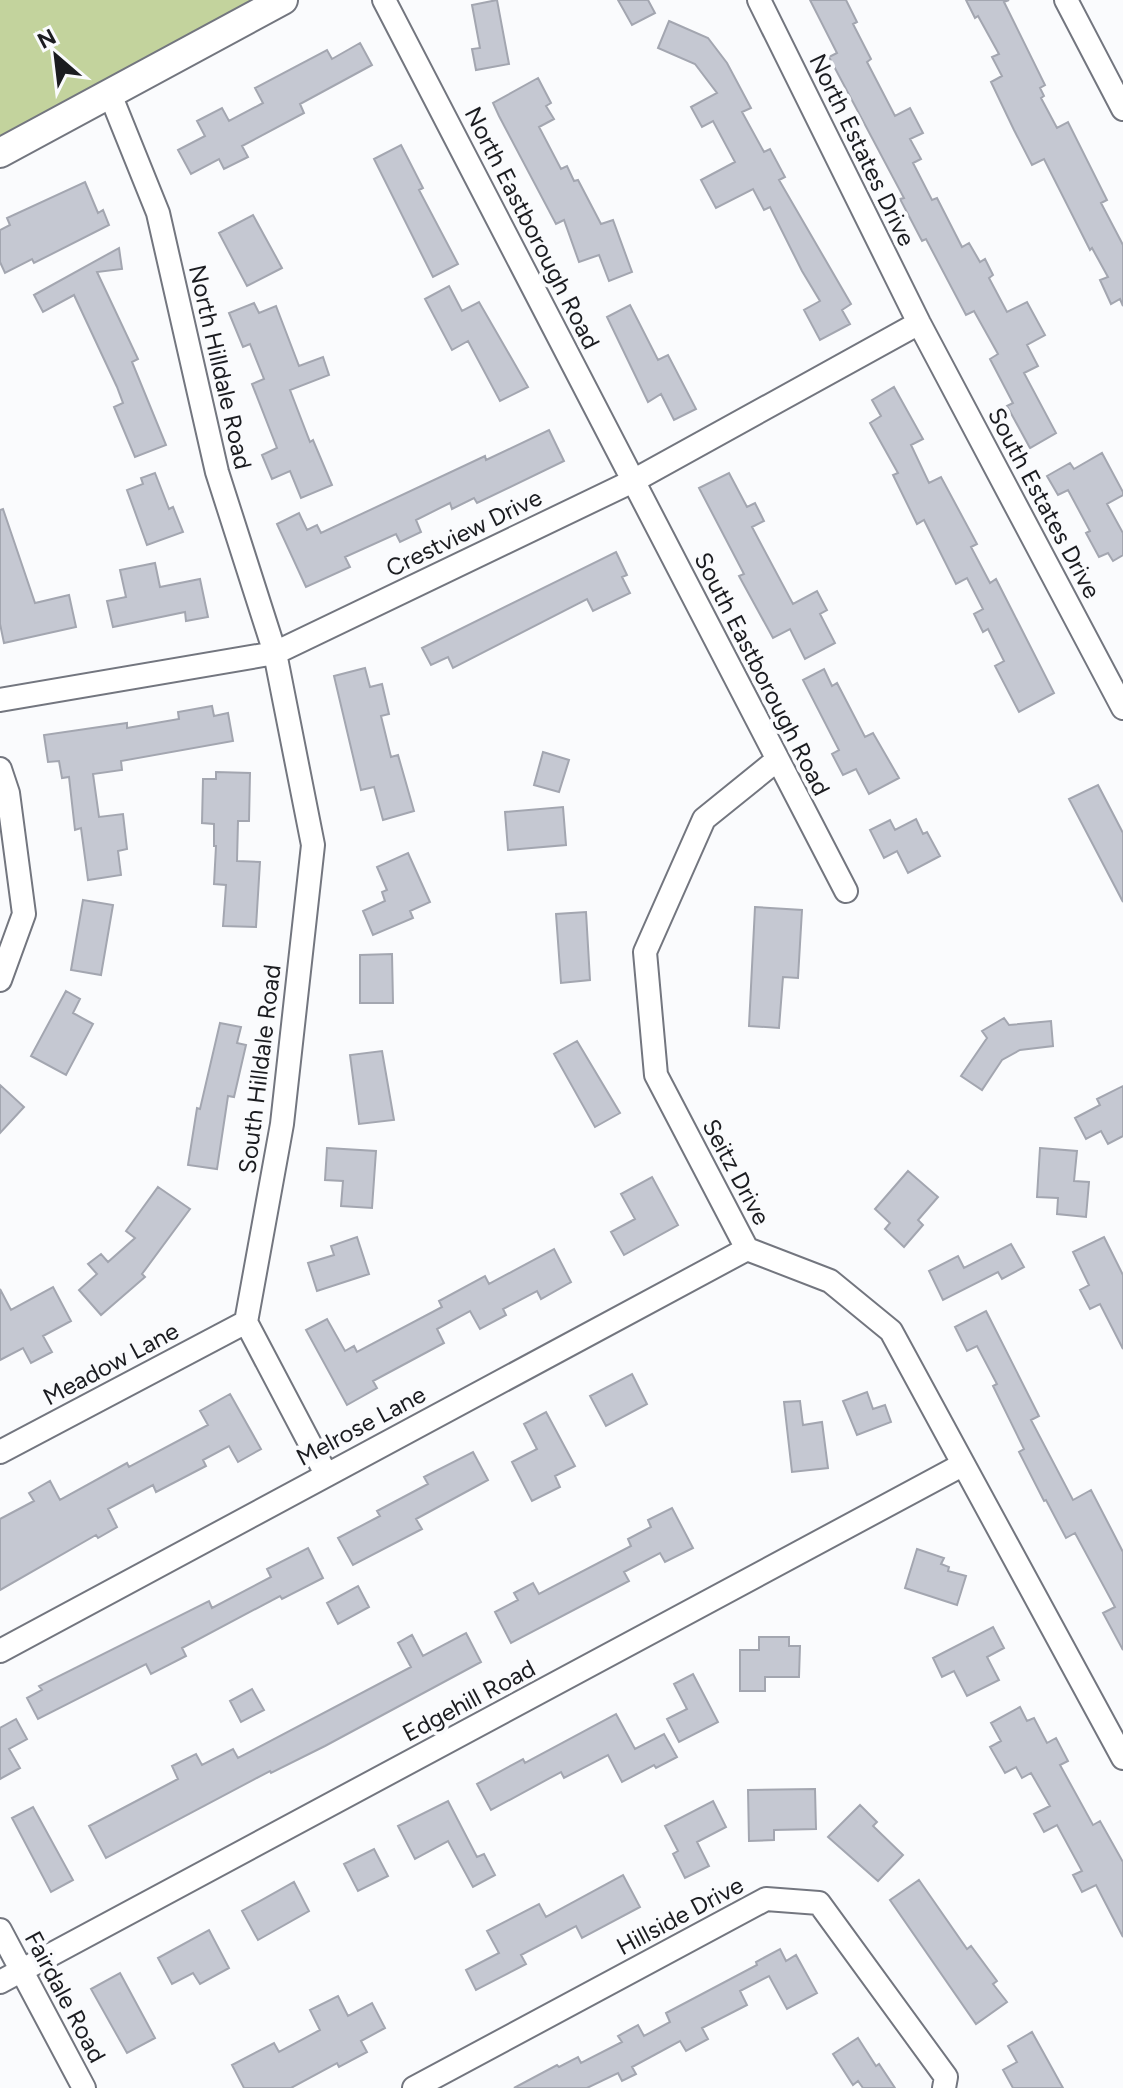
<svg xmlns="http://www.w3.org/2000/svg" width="1123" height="2088" font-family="Figtree,sans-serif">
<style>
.green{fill:#c3d39d}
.building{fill:#c5c8d2;stroke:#a3a6b0;stroke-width:2}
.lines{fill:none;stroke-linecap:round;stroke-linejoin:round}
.minor-casing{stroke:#73767f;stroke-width:26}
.tertiary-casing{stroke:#73767f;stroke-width:32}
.minor{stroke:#fff;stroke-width:22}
.tertiary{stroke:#fff;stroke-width:28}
.labels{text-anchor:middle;stroke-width:8;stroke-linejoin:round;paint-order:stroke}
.street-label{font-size:24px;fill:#1b1c20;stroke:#fafbfd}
</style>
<rect width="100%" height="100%" fill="#fafbfd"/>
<path class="green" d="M0 0H254L0 136Z"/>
<path class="building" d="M497 0 509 64 476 70 472 49 480 48 472 5Z
M618 0H648L655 13 632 25Z
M810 0H846L857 22 853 24 871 59 867 62 895 116 910 108 923 133 910 139 921 159 913 163 932 200 937 198 962 247 969 243 980 262 985 259 993 275 989 278 1007 312 1027 302 1045 335 1027 345 1038 366 1024 373 1056 433 1030 448 1007 406 1013 403 990 359 998 354 974 311 966 315 926 239 922 241 900 199 904 198 829 57 837 53Z
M966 0H1009L1004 2 1045 85 1040 88 1044 96 1041 98 1057 128 1068 122 1107 200 1101 203 1123 245V306L1120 299 1111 304 1100 280 1108 277 1092 248 1090 250 1044 159 1032 165 1014 130 991 82 1002 76 992 57 999 54 978 16 975 18Z
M669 21 708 38 727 63 751 108 742 112 764 152 770 149 785 177 779 180 851 304 842 310 850 324 820 340 804 310 820 301 802 271 770 207 764 210 753 189 716 208 701 180 735 162 713 121 702 127 691 107 717 93 695 64 658 48Z
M360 43 372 65 300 104 304 113 242 146 248 157 224 169 219 159 191 174 178 150 205 136 197 121 222 108 229 121 263 103 255 88 327 50 332 59Z
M538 78 551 103 546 106 554 119 539 127 561 169 567 166 574 181 578 180 601 224 613 220 632 272 609 281 599 255 579 262 564 220 556 224 499 116 493 103Z
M401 145 423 188 419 190 458 264 433 277 374 159Z
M85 182 98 213 103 210 109 225 34 263 32 259 5 273 0 262V230L10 225 7 218Z
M253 215 282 268 247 286 219 233Z
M119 248 122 269 97 272 138 359 132 362 166 445 135 457 114 407 123 403 117 387 74 295 43 312 34 295Z
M449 286 462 311 479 302 528 387 500 401 468 341 452 350 425 299Z
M254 303 259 313 276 306 299 366 323 357 329 375 290 390 310 442 313 440 332 485 301 498 290 471 272 479 262 455 277 448 252 384 264 379 250 344 243 347 229 313Z
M630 305 658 360 668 355 696 409 674 420 661 394 648 402 607 317Z
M894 387 923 439 911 445 929 483 941 477 977 544 971 547 990 583 996 579 1054 693 1019 712 995 666 1004 661 988 629 983 632 974 614 983 609 967 578 956 584 924 520 917 524 893 475 898 473 870 423 881 416 872 400Z
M549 430 564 461 477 503 474 498 452 509 450 503 416 520 421 532 400 542 396 534 345 557 350 567 306 587 277 524 299 513 307 530 317 525 321 533 485 456 486 460Z
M1102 453 1123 492V495L1107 504 1123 533V555L1113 561 1108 553 1099 557 1086 533 1090 531 1068 490 1058 495 1047 476 1070 463 1074 469Z
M155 473 169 509 173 507 183 532 147 545 127 490 143 484 141 478Z
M729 473 747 507 755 503 764 521 752 527 793 604 817 591 827 610 820 614 835 643 805 659 790 629 773 638 739 576 744 574 699 488Z
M3 509 35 603 69 595 76 627 4 643 0 624V510Z
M616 552 627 575 622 577 630 593 593 611 587 599 453 668 448 657 431 665 422 648Z
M155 563 160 587 200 579 208 617 186 621 185 612 113 627 107 601 126 597 120 570Z
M365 668 370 687 382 684 389 714 381 716 391 757 398 755 414 811 383 820 374 787 361 790 334 676Z
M824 669 832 686 837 683 865 737 873 733 899 778 869 794 856 769 843 775 832 754 839 750 803 680Z
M212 706 214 716 228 713 233 741 121 761 122 770 93 774 99 817 123 814 127 849 118 851 121 875 88 880 81 828 75 830 69 777 62 778 59 761 48 762 44 735 127 723V728L179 719 178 712Z
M543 752 569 760 559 792 534 785Z
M216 772 250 773 249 821H238L237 861 260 862 256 927 223 926 226 885 214 884 216 846H214V824L202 823 203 779H216Z
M1098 785 1123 833V902L1069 799Z
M563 807 566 845 508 850 505 812Z
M916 819 923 834 927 832 940 856 908 873 897 851 884 858 870 830 890 820 895 830Z
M408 853 430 902 410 911 413 918 373 935 363 911 385 901 382 892 387 890 377 867Z
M83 900 113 905 101 975 71 970Z
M755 907 802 910 798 978 783 977 779 1028 749 1026Z
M586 912 590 980 561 983 556 914Z
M392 954 393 1003H360V955Z
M66 991 80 999 73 1013 93 1024 66 1075 31 1056Z
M1004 1018 1009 1025 1051 1021 1053 1046 1020 1050 1002 1060 982 1090 961 1076 987 1038 982 1031Z
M220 1023 241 1027 237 1043 246 1045 234 1097 228 1096 217 1169 188 1165 197 1108 200 1109Z
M577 1041 620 1113 595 1127 554 1054Z
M382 1051 394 1120 359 1124 350 1055Z
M0 1085 24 1107 0 1133Z
M1123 1086V1136L1108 1144 1101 1131 1086 1139 1075 1118 1100 1105 1097 1099Z
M327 1148 376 1151 372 1208 341 1206 343 1181 325 1180Z
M1040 1148 1077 1151 1074 1181 1089 1182 1086 1217 1057 1214 1058 1198 1037 1197Z
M908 1171 938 1197 918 1220 923 1225 904 1247 885 1229 890 1223 875 1209Z
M652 1177 678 1225 624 1255 611 1232 635 1219 621 1194Z
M158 1187 190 1209 142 1274 145 1277 101 1315 79 1290 97 1274 88 1264 101 1254 108 1262 135 1238 126 1231Z
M357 1237 369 1274 317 1291 308 1263 334 1255 331 1246Z
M1104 1237 1123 1275V1349L1100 1304 1090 1309 1080 1290 1089 1285 1073 1252Z
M1011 1244 1024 1267 1002 1279 998 1272 943 1300 929 1271 958 1256 964 1268Z
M554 1249 571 1282 541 1299 537 1291 503 1309 506 1315 480 1329 470 1311 437 1329 444 1343 373 1381 377 1388 347 1405 306 1330 327 1319 345 1351 354 1346 357 1352 442 1307 439 1301 485 1276 489 1284Z
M53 1287 71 1321 43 1336 52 1352 31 1363 23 1348 0 1360V1289L11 1310Z
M986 1311 1039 1416 1031 1420 1073 1500 1091 1490 1123 1552V1650L1103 1613 1115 1607 1075 1533 1066 1538 1046 1500 1044 1501 1019 1452 1024 1449 993 1386 997 1384 977 1346 967 1351 955 1327Z
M632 1374 647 1404 606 1426 590 1396Z
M867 1392 873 1409 885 1405 891 1422 857 1435 843 1401Z
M230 1394 261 1449 238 1462 229 1446 203 1460 206 1466 156 1492 153 1485 108 1509 117 1527 98 1538 96 1535 0 1590V1519L34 1501 29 1493 50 1481 60 1500 127 1463 129 1467 208 1425 200 1411Z
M800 1401 803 1425 822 1422 828 1468 792 1472 784 1402Z
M546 1412 575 1466 555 1476 560 1487 532 1501 512 1462 537 1449 524 1424Z
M473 1452 488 1480 416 1519 422 1529 353 1565 338 1538 380 1516 377 1511 428 1484 424 1477Z
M672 1508 693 1548 665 1562 660 1553 624 1572 629 1581 511 1643 495 1612 518 1600 514 1593 533 1583 539 1594 631 1546 628 1539 651 1527 648 1520Z
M308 1548 323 1578 282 1599 280 1596 182 1648 186 1656 151 1674 146 1664 38 1719 27 1698 42 1690 39 1686 209 1601 212 1608 271 1577 267 1569Z
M917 1549 944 1558 941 1564 949 1567 948 1571 966 1576 957 1605 905 1588Z
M358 1586 369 1607 338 1624 327 1603Z
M993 1627 1004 1648 987 1657 999 1680 967 1696 954 1671 942 1677 933 1658Z
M466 1633 481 1662 325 1746 271 1773 270 1771 106 1858 89 1826 178 1779 172 1766 196 1754 202 1765 233 1749 238 1758 411 1667 398 1643 412 1635 423 1656Z
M759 1637H789V1646H800L799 1677H765V1691H740V1650H759Z
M693 1674 718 1722 679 1742 667 1719 687 1709 674 1684Z
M252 1689 264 1710 241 1722 230 1701Z
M1020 1707 1027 1721 1034 1718 1047 1743 1056 1738 1068 1761 1060 1765 1093 1825 1100 1821 1123 1862V1937L1096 1885 1082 1892 1073 1875 1082 1871 1057 1825 1044 1832 1034 1814 1050 1806 1031 1773 1022 1778 1016 1767 1005 1773 990 1747 1001 1741 991 1723Z
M616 1714 635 1749 664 1734 677 1757 656 1768 654 1765 622 1782 608 1755 564 1778 561 1772 491 1810 477 1784 523 1759 525 1763Z
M16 1719 27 1739 9 1749 20 1768 0 1779V1728Z
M815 1789 816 1829 774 1830V1840L749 1841 748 1790Z
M448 1801 477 1857 484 1854 495 1875 473 1887 448 1841 415 1859 398 1826Z
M713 1801 726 1827 697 1842 709 1866 685 1878 673 1854 678 1851 665 1826Z
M860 1805 877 1822 873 1826 903 1855 878 1881 828 1837Z
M33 1807 73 1880 51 1892 12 1818Z
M374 1849 388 1876 358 1891 344 1864Z
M623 1875 640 1907 582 1938 576 1926 521 1955 526 1964 476 1990 466 1970 499 1953 487 1931 539 1904 546 1917Z
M919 1880 967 1949 971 1946 997 1981 993 1984 1007 2002 976 2024 890 1900Z
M294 1882 309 1911 258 1940 242 1911Z
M209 1930 229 1968 200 1984 193 1973 172 1984 158 1958Z
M780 1949 786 1961 796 1955 817 1993 787 2009 769 1976 740 1991 747 2005 702 2028 708 2039 686 2051 680 2041 632 2067 636 2074 622 2081 618 2073 587 2088H514L557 2065 559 2067 578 2057 581 2063 622 2042 618 2036 638 2025 644 2036 670 2022 666 2013 757 1965 756 1962Z
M120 1973 155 2038 127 2053 91 1989Z
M338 1996 348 2016 372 2003 385 2028 361 2041 367 2052 339 2067 337 2063 291 2088H244L232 2065 274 2043 279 2052 320 2030 310 2010Z
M1032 2032 1063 2088H1013L1003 2070 1017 2062 1008 2046Z
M858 2038 876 2066 879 2064 895 2088H863L858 2081 853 2085 833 2054Z"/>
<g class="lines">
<defs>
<path id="minor" d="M384 0 846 891
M759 0 919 323 1123 708
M1066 0 1123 109
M110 94 158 213 217 472 275 653 313 845 282 1124 246 1322 326 1474
M0 700 275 653 633 481 919 323
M777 760 704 819 645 952 656 1075 747 1249 830 1281 891 1331 1123 1758
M0 769 8 793 24 914 0 980
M0 1452 246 1322
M0 1651 747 1249
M0 1930 84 2088
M0 1982 962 1465
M414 2088 766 1899 819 1903 946 2077 944 2088"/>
<path id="tertiary" d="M0 153 283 0"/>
</defs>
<use href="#minor" class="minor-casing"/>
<use href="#tertiary" class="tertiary-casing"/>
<use href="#minor" class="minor"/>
<use href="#tertiary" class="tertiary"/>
</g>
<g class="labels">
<g class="street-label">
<text transform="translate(862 150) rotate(64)" y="8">North Estates Drive</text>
<text transform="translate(532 228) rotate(63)" y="8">North Eastborough Road</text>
<text transform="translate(220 367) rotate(77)" y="8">North Hilldale Road</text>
<text transform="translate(1044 503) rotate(62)" y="8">South Estates Drive</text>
<text transform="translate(464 533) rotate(-26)" y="8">Crestview Drive</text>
<text transform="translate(762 674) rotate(63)" y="8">South Eastborough Road</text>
<text transform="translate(260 1069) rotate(-83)" y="8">South Hilldale Road</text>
<text transform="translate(736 1172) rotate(62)" y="8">Seitz Drive</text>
<text transform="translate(111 1364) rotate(-28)" y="8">Meadow Lane</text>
<text transform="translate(361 1426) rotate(-28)" y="8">Melrose Lane</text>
<text transform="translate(469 1701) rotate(-28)" y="8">Edgehill Road</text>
<text transform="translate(680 1916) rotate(-28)" y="8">Hillside Drive</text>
<text transform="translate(65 1997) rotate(62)" y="8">Fairdale Road</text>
</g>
</g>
<g transform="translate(56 56) rotate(332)" stroke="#fafbfd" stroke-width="6" paint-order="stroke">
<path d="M0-6L14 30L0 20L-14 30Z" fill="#1b1c20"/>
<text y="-12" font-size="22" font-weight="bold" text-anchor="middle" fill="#1b1c20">N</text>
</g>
</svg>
